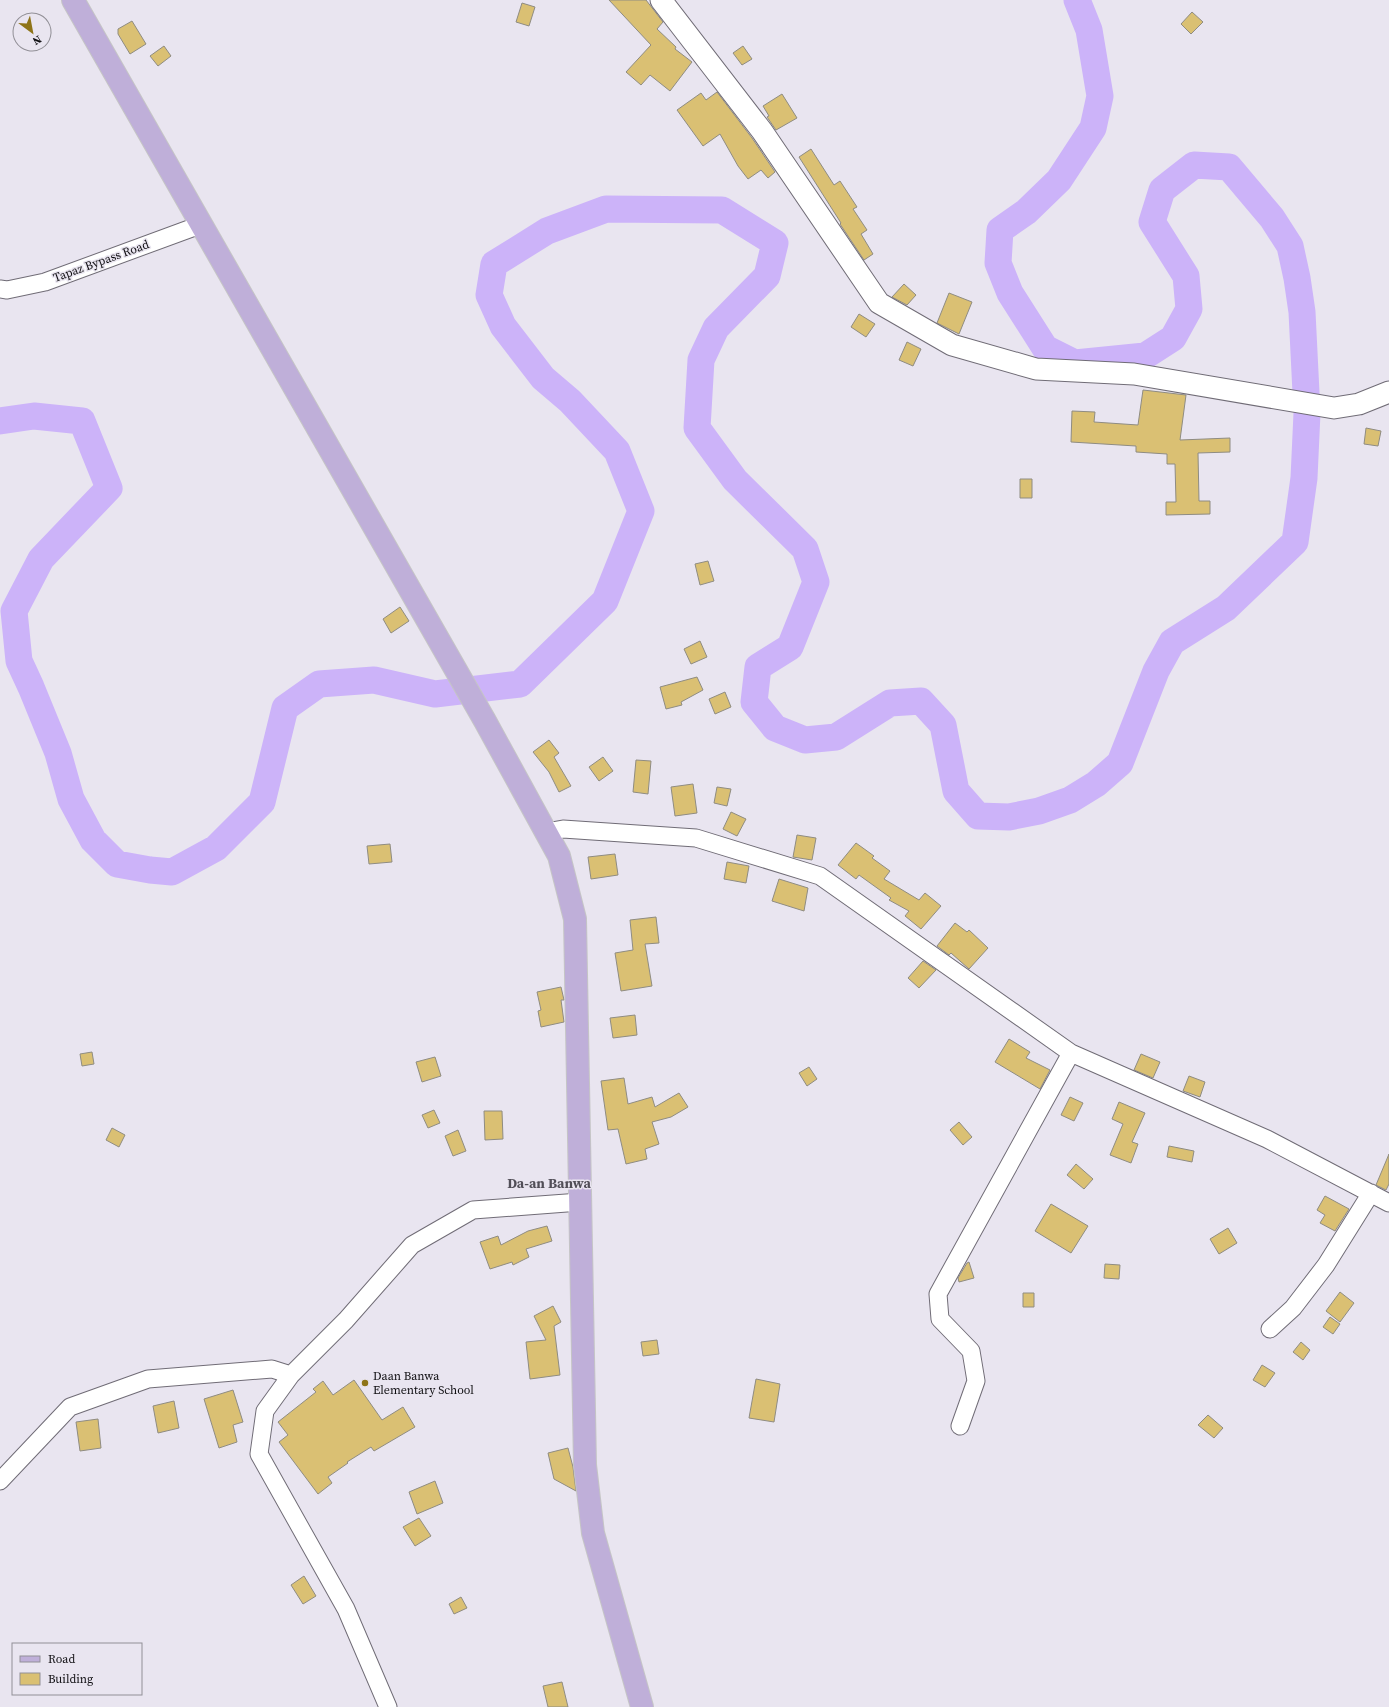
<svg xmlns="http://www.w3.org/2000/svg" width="1389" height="1707" font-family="'Source Serif 4',serif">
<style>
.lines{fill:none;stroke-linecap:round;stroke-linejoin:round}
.river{stroke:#ccb3f9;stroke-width:27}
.building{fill:#dac073;stroke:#8f8c82}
.minor-casing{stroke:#706c76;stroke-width:19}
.tertiary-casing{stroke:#706c76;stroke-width:23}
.primary-casing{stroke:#c5c5c6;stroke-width:24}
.minor{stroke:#fff;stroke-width:17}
.tertiary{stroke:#fff;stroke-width:21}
.primary{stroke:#bfafd9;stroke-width:22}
.poi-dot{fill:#8e7418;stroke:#e9e5f0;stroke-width:1.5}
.labels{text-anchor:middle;stroke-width:3;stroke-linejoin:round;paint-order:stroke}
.street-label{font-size:12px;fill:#0e0d10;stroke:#e9e5f0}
.poi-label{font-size:12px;fill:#0e0d10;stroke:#e9e5f0;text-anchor:start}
.quarter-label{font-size:14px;font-weight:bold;fill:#514e57;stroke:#e9e5f0}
</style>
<rect width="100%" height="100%" fill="#e9e5f0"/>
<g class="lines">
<path class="river" d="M0 421 34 416 82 421 109 488 41 559 14 611 19 661 31 687 58 753 71 799 93 840 117 864 150 870 172 872 216 848 262 802 285 708 319 684 374 680 435 694 520 684 605 601 641 511 617 451 570 401 543 378 503 326 489 295 494 264 547 231 606 209 722 210 775 243 767 276 716 328 701 360 697 428 735 480 805 549 816 582 790 647 758 667 754 702 775 728 805 740 836 737 890 703 921 701 943 725 956 791 978 816 1009 817 1039 811 1070 800 1096 784 1120 763 1156 671 1172 642 1226 608 1295 542 1304 478 1307 413 1302 312 1297 278 1290 246 1272 218 1229 167 1194 165 1162 190 1152 222 1186 276 1189 309 1173 338 1145 356 1075 363 1045 348 1010 293 998 263 1000 230 1026 212 1059 180 1093 128 1100 96 1089 30 1077 0"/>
</g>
<path class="building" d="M609 0H646L663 22 657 29 676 47 675 49 692 62 670 91 650 75 641 85 626 72 651 45Z
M522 3 535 7 529 26 516 22Z
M1192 12 1203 22 1191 34 1181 24Z
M132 21 146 44 130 54 118 34V29Z
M164 46 171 56 158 66 150 56Z
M743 46 752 59 742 65 733 53Z
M717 92 752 138 775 172 768 178 761 170 748 179 738 166 720 134 703 146 677 110 701 93 706 100Z
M782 94 797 118 776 130 767 117 769 116 763 106Z
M811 149 834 185 840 181 857 207 853 209 867 230 861 234 873 254 864 260 840 224 841 223 799 157Z
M904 284 916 295 907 305 892 297Z
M949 293 972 302 959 334 937 323Z
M859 314 875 324 866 337 851 327Z
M907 342 921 349 913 366 899 360Z
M1143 390 1186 395 1180 440 1230 438V452L1198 453 1199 501H1210V514L1166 515V502H1176L1175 464H1167V454L1136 452V446L1071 442 1072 411 1095 412 1094 422 1138 425Z
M1366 428 1381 431 1378 446 1364 444Z
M1020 479H1032V498H1020Z
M708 561 714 581 700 585 695 564Z
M400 607 409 621 391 633 383 619Z
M700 641 707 657 691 664 684 649Z
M697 677 703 690 681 702 682 705 666 709 660 687Z
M725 692 731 707 715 714 709 699Z
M549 740 559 753 554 757 571 786 559 792 549 772 533 752Z
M603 757 613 771 599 781 589 767Z
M636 760 651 761 648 794 633 792Z
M693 784 697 813 675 816 671 787Z
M717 787 731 789 727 806 714 803Z
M731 812 746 819 737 836 723 829Z
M797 835 816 838 812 860 793 857Z
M856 843 874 856 872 858 890 871 884 879 919 900 925 893 941 906 921 929 905 916 909 911 889 900 891 898 859 875 856 879 838 865Z
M390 844 392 862 369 864 367 846Z
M615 854 618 875 591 879 588 857Z
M727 862 749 866 746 883 724 879Z
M779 879 808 888 804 911 772 901Z
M656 917 659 943 645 944 652 986 621 991 615 953 633 950 630 920Z
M955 923 967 932 969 930 988 948 969 969 951 953 949 955 937 946Z
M923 961 936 970 919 988 908 978Z
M561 987 564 1000H561L564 1022 541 1027 538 1011 541 1010 537 992Z
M635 1015 637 1035 613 1038 610 1018Z
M1009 1039 1030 1052 1026 1058 1050 1070 1040 1089 995 1062Z
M92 1052 94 1064 82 1066 80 1054Z
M1141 1054 1160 1062 1153 1078 1134 1070Z
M435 1057 441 1076 422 1082 416 1062Z
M809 1067 817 1079 807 1086 799 1073Z
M1189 1076 1205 1082 1200 1097 1183 1091Z
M624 1078 628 1104 652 1097 655 1107 679 1093 688 1107 671 1117 652 1122 659 1144 645 1149 647 1159 626 1164 618 1129 608 1130 601 1081Z
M1070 1097 1083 1103 1074 1121 1061 1115Z
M1119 1102 1145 1113 1132 1142 1138 1144 1131 1163 1110 1155 1123 1124 1112 1119Z
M434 1110 440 1123 428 1128 422 1115Z
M484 1111H502L503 1139 485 1140Z
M959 1122 972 1137 963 1145 950 1130Z
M112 1128 125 1135 119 1147 106 1140Z
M458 1130 466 1151 453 1156 445 1136Z
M1169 1146 1194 1151 1192 1162 1167 1157Z
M1389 1154V1184L1386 1190 1376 1185Z
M1076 1164 1093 1179 1084 1189 1067 1175Z
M1325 1196 1349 1209 1335 1231 1320 1223 1325 1215 1317 1210Z
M1051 1204 1088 1226 1071 1253 1035 1231Z
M547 1226 552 1241 526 1249 529 1257 513 1265 512 1262 490 1269 480 1242 498 1236 501 1245 528 1231Z
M1228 1228 1237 1243 1219 1254 1210 1239Z
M969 1262 974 1278 959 1282 958 1278 967 1263Z
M1105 1264 1120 1265 1119 1279 1104 1278Z
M1340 1292 1354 1303 1340 1322 1326 1311Z
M1023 1293H1034V1307H1023Z
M553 1306 561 1322 554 1326 560 1375 530 1379 526 1342 546 1340 534 1316Z
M1330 1317 1340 1324 1333 1334 1323 1327Z
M657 1340 659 1354 643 1356 641 1342Z
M1301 1342 1310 1350 1303 1360 1293 1352Z
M1262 1365 1275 1373 1265 1387 1253 1380Z
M756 1379 780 1384 774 1422 749 1418Z
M354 1380 382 1420 403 1407 415 1427 374 1451 371 1447 347 1462 348 1463 328 1477 332 1483 318 1494 279 1442 288 1435 278 1422 316 1392 313 1389 323 1381 333 1395Z
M233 1390 243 1422 233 1425 237 1442 219 1448 204 1399Z
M174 1401 179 1428 158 1433 153 1406Z
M1208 1415 1223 1428 1214 1438 1198 1425Z
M98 1419 101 1448 80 1451 76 1422Z
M568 1448 573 1467 576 1491 554 1479 548 1453Z
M435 1481 443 1503 417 1514 409 1492Z
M419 1518 431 1536 415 1546 403 1527Z
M304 1576 316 1596 303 1604 291 1585Z
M461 1597 467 1608 454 1614 449 1604Z
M562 1682 568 1707H548L543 1686Z"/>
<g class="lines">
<defs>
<path id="minor" d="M0 289 7 290 45 282 200 225
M546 832 563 829 696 838 820 876 1071 1053 1267 1139 1389 1203
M1270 1329 1293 1308 1326 1265 1371 1193
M960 1426 976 1381 971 1351 940 1319 938 1294 1071 1053
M0 1481 70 1407 148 1379 272 1369 291 1375
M388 1707 346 1609 259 1454 265 1411 291 1375 346 1320 412 1245 473 1210 580 1202"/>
<path id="tertiary" d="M661 0 762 131 879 303 952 345 1036 369 1134 374 1334 408 1359 404 1389 392"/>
<path id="primary" d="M73 0 485 721 559 856 575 919 585 1465 593 1533 642 1707"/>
</defs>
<use href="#minor" class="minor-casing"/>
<use href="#tertiary" class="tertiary-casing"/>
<use href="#primary" class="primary-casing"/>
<use href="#minor" class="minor"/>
<use href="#tertiary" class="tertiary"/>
<use href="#primary" class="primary"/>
</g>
<circle class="poi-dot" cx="365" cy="1383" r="4"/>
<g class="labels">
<g class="street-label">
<text transform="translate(101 261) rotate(-20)" y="4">Tapaz Bypass Road</text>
</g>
<g class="poi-label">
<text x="373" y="1380">Daan Banwa<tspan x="373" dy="14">Elementary School</tspan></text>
</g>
<g class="quarter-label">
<text x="549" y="1188">Da-an Banwa</text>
</g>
</g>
<rect x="12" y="1643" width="130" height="52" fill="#e9e5f0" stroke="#918f96"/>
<rect x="20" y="1656" width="20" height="6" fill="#bfafd9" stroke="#918f96"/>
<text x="48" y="1663" font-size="12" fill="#0e0d10">Road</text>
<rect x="20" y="1673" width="20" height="12" fill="#dac073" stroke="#918f96"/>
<text x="48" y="1683" font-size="12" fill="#0e0d10">Building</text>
<g transform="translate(32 32) rotate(148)"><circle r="19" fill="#e9e5f0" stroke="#918f96"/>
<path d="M0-3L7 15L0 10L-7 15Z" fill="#8e7418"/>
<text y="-6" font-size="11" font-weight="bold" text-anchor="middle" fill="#0e0d10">N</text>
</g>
</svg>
